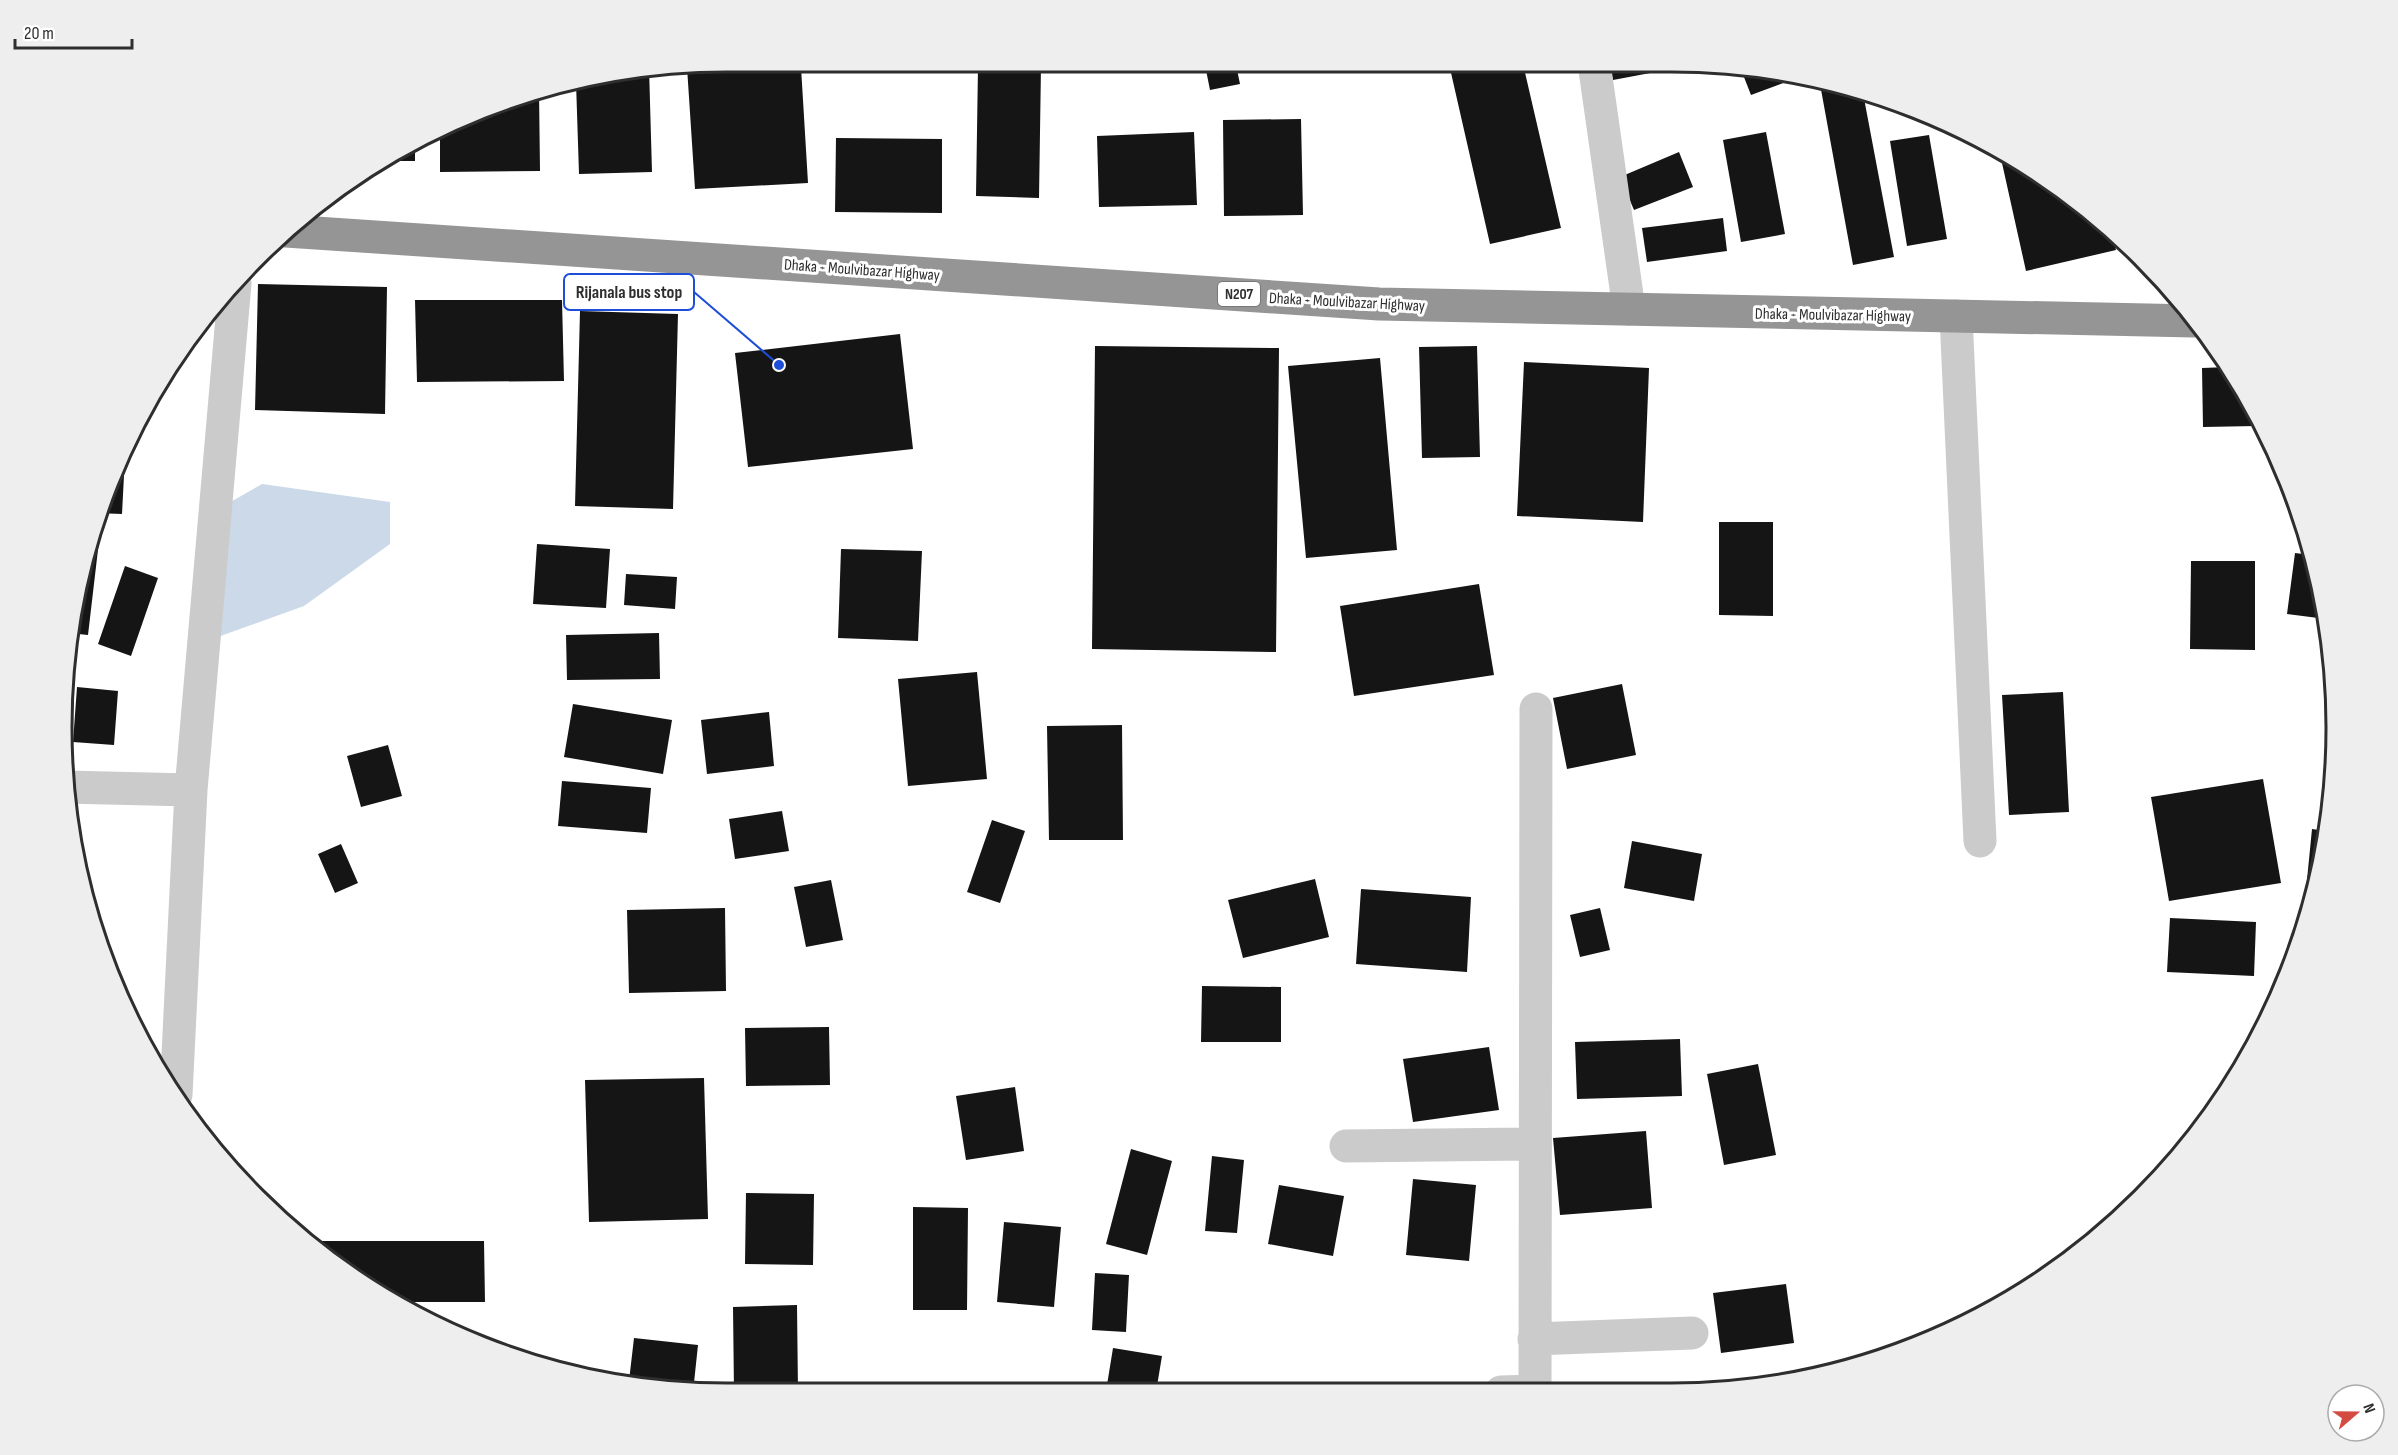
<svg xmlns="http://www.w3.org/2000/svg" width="2398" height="1455" font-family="'Sofia Sans Condensed',sans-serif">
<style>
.water{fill:#cbd9e8}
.building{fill:#151515}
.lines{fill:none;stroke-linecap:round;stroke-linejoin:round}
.minor{stroke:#cbcbcb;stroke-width:33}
.highway{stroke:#959595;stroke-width:33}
.labels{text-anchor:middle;stroke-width:6;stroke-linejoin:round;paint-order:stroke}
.shield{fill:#fff;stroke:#6d6d6d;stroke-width:1.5}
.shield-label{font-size:15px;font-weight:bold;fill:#2e2e2e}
.street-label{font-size:16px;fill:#2e2e2e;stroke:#fff}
.rim{fill:none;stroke:#2e2e2e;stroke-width:3}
.leader{fill:none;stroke:#1d4ed8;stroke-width:2}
.callout-dot{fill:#1d4ed8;stroke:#fff;stroke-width:2}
.callout{fill:#fff;stroke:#1d4ed8;stroke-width:2}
.callout-label{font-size:18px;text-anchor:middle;font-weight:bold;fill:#2e2e2e}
</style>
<rect width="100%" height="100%" fill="#fff"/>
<path class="water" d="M262 484 390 502V544L304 606 215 638 227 504Z"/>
<path class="building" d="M1609 63H1682V67L1613 80Z
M1449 64H1523L1561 228 1490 244Z
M1205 65H1236L1240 84 1210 90Z
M978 66H1041L1039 198 976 196Z
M640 67H649L652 172 579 174 576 82Z
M687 67H801L808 183 695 189Z
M1749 70 1794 79 1751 95 1742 72Z
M1820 84 1863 93 1894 257 1853 265Z
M539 91 540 171 440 172V127L514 97Z
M1301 119 1303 215 1224 216 1223 120Z
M1194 132 1197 205 1099 207 1097 136Z
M1766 132 1785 234 1741 242 1723 140Z
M1929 135 1947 239 1907 246 1890 141Z
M836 138 942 139V213L835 212Z
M415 141V161H384Z
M1679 152 1693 187 1634 210 1620 177Z
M2000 154 2041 174 2112 233 2116 250 2026 271Z
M1723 218 1727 251 1647 262 1642 228Z
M258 284 387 287 385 414 255 410Z
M415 300H562L564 381 417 382Z
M580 311 678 314 673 509 575 506Z
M900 334 913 449 748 467 735 353Z
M1095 346 1279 348 1276 652 1092 649Z
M1477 346 1480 457 1422 458 1419 347Z
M1380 358 1397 550 1306 558 1288 366Z
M1524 362 1649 368 1643 522 1517 516Z
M2229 367 2256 417V426L2203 427 2202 368Z
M125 456 122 514 97 513Z
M1719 522H1773V616L1719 615Z
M91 540 99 541 88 635 69 633Z
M537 544 610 549 606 608 533 604Z
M841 549 922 551 918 641 838 638Z
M2295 553 2311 555 2324 598 2326 619 2287 614Z
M2191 561H2255V650L2190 649Z
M125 566 158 578 131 656 98 644Z
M626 574 677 577 675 609 624 605Z
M1479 584 1494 675 1354 696 1340 606Z
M659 633 660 679 567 680 566 635Z
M977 672 987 779 908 786 898 679Z
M1622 684 1636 755 1567 769 1553 698Z
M77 687 118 691 114 745 73 742Z
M2063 692 2069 812 2009 815 2002 695Z
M573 704 672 720 663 774 564 757Z
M769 712 774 766 707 774 701 720Z
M1122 725 1123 840H1049L1047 726Z
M388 745 402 796 361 807 347 756Z
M2263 779 2281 883 2169 901 2151 797Z
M562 781 651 788 647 833 558 826Z
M782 811 789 851 735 859 729 819Z
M992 820 1025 831 1000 903 967 892Z
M2312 829 2326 831 2324 858 2311 901 2305 900Z
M1632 841 1702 854 1694 901 1624 888Z
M341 844 358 883 335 893 318 854Z
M1315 879 1329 937 1243 958 1228 900Z
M831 880 843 940 806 947 794 887Z
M1361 889 1471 897 1467 972 1356 964Z
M725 908 726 991 629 993 627 910Z
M1600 908 1610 950 1580 957 1570 915Z
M2170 918 2256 922 2254 976 2167 972Z
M1202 986 1281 987V1042H1201Z
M829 1027 830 1085 746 1086 745 1028Z
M1680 1039 1682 1096 1577 1099 1575 1042Z
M1489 1047 1499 1110 1413 1122 1403 1059Z
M1758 1064 1776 1155 1724 1165 1707 1074Z
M704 1078 708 1219 589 1222 585 1080Z
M1015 1087 1024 1151 966 1160 956 1096Z
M1646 1131 1652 1208 1560 1215 1553 1138Z
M1131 1149 1172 1161 1147 1255 1106 1244Z
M1212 1156 1244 1160 1237 1233 1205 1231Z
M1413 1179 1476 1185 1469 1261 1406 1255Z
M1279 1185 1344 1196 1333 1256 1268 1244Z
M746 1193 814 1194 813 1265 745 1264Z
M913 1207 968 1208 967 1310H913Z
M1004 1222 1061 1227 1054 1307 997 1302Z
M317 1241H484L485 1302H399L357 1281 317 1248Z
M1095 1273 1129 1275 1126 1332 1092 1330Z
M1786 1284 1794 1343 1721 1353 1713 1293Z
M797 1305 798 1392H734L733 1307Z
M634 1338 698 1345 693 1392 629 1381Z
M1113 1348 1162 1356 1156 1392 1107 1385Z"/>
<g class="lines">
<path class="minor" d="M1594 63 1629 309
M1956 316 1980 841
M65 787 191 790
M176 1095 191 790 235 283
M1346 1146 1534 1144
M1534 1339 1692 1333
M1501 1392 1535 1391
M1535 1392 1536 709"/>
<path class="highway" d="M286 231 1379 304 2194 321"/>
</g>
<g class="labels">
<rect class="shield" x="1218" y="282" width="42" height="24" rx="4.5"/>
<g class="shield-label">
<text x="1239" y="299">N207</text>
</g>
<g class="street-label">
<text transform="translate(862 269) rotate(4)" y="6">Dhaka - Moulvibazar Highway</text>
<text transform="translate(1347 301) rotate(3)" y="6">Dhaka - Moulvibazar Highway</text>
<text transform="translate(1833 314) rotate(1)" y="6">Dhaka - Moulvibazar Highway</text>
</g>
</g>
<path d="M0 0H2398V1455H0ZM727 72H1671A655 655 0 0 1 2326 727V728A655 655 0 0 1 1671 1383H727A655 655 0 0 1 72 728V727A655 655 0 0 1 727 72Z" fill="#eee" fill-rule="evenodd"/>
<path class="rim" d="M727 72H1671A655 655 0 0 1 2326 727V728A655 655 0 0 1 1671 1383H727A655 655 0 0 1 72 728V727A655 655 0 0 1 727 72Z"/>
<path class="leader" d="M779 365L694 292"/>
<circle class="callout-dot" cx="779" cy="365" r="6"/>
<rect class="callout" x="564" y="274" width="130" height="36" rx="6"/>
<g class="callout-label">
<text x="629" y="298">Rijanala bus stop</text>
</g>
<g transform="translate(2356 1413) rotate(70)"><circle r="28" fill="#ffffff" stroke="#ababab" stroke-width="1.5"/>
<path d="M0-4.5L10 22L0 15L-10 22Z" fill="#d44b42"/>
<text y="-9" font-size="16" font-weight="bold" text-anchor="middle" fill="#2e2e2e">N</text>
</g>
<path d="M15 39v9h117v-9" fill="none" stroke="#2e2e2e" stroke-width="3"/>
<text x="24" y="39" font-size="18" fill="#2e2e2e" stroke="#ffffff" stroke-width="4.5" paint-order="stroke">20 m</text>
</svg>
